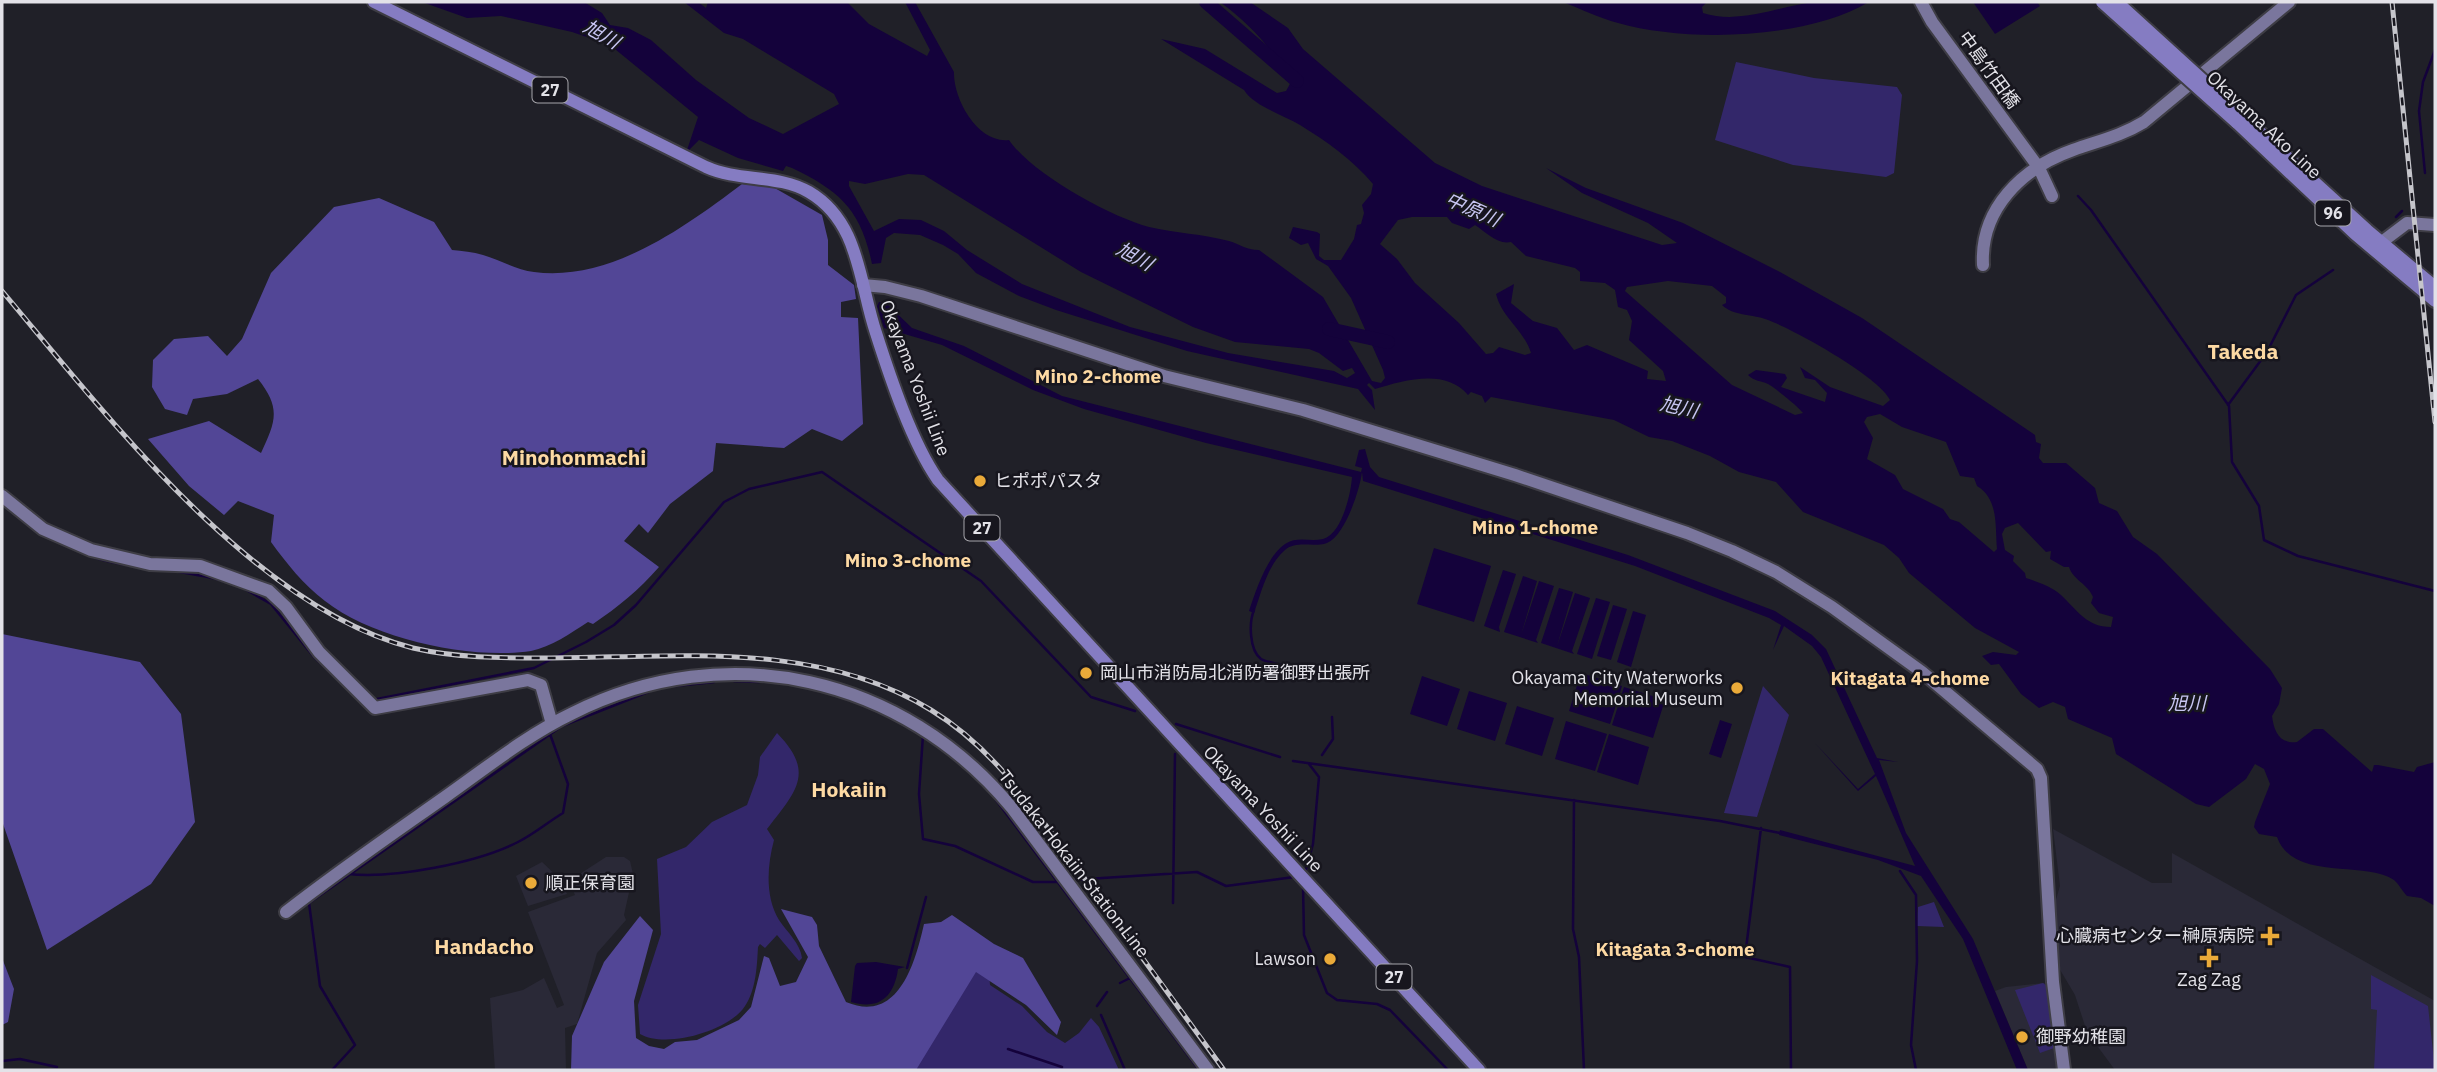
<svg xmlns="http://www.w3.org/2000/svg" width="2437" height="1072" font-family="'IBM Plex Sans','Noto Sans JP',sans-serif">
<style>
.built{fill:#2a2937}
.green{fill:#33276a}
.forest{fill:#524696}
.water{fill:#14023b;fill-rule:evenodd}
.lines{fill:none;stroke-linecap:round;stroke-linejoin:round}
.stream{stroke:#14023b;stroke-width:2.5}
.river{stroke:#14023b;stroke-width:14}
.secondary-casing{stroke:#3e3d45;stroke-width:16}
.primary-casing{stroke:#3e3d45;stroke-width:16}
.secondary{stroke:#7a769d;stroke-width:12}
.primary{stroke:#857cc2;stroke-width:12}
.rail-casing{stroke:#c5c5cb;stroke-width:5}
.rail{stroke:#17161e;stroke-width:2.5;stroke-dasharray:8;stroke-linecap:butt}
.primary-bridge-casing{stroke:#3e3d45;stroke-width:16;stroke-linecap:butt}
.primary-bridge{stroke:#857cc2;stroke-width:12}
.poi-dot{fill:#eaaa39;stroke:#17161e;stroke-width:2.5}
.labels{text-anchor:middle;stroke-width:5;stroke-linejoin:round;paint-order:stroke}
.shield{fill:#17161e;stroke:#a6a5ab;stroke-width:2}
.shield-label{font-size:16px;font-weight:bold;fill:#e3e2e8}
.street-label{font-size:18px;fill:#e3e2e8;stroke:#17161e}
.poi-label{font-size:18px;fill:#e3e2e8;stroke:#17161e;text-anchor:start}
.water-label{font-size:19px;font-style:italic;fill:#c7c5f1;stroke:#17161e}
.neighbourhood-label{font-size:19px;font-weight:bold;fill:#fdd9a3;stroke:#17161e}
.quarter-label{font-size:21px;font-weight:bold;fill:#fdd9a3;stroke:#17161e}
</style>
<rect width="100%" height="100%" fill="#202028"/>
<path class="built" d="M2053 829 2152 883H2172V853L2435 1001V1070H2115L2087 1032 2075 995 2059 968 2055 903 2060 886Z
M606 857H624L630 861 633 874 624 915 626 920 597 953 577 1024 565 1028 566 1070H495L490 998 523 990 544 978 557 1008 564 1005 528 912 575 895 569 881Z
M542 862 561 880 567 894 528 906 516 876Z
M2044 983 2048 985 2057 1070H2028L1995 991 2006 987Z"/>
<path class="green" d="M1736 62 1814 78 1897 87 1902 95 1894 173 1886 177 1793 165 1715 140Z
M1763 686 1789 715 1757 817 1724 813Z
M777 733C816 773 796 791 767 829L774 840C767 866 765 897 779 920 787 932 800 943 802 958L799 961 777 935 765 948 760 944 758 947C757 966 756 990 745 1006 729 1031 666 1049 640 1034L638 1005 661 934 657 859 686 847 712 822 747 805 758 775 760 757Z
M1934 902 1944 927 1917 926 1918 907Z
M930 948 989 972 990 985 1022 1006 1047 1032 1065 1043 1079 1033 1091 1018 1099 1027 1119 1070H891Z
M2371 975 2428 1006 2435 1070H2374L2377 1010 2371 1009Z
M2043 983 2047 986 2054 1048 2040 1053 2015 990Z"/>
<path class="forest" d="M742 184 773 187 822 215 828 240V265L854 285 856 299 841 302V317L858 318 863 424 842 441 812 429 784 448 716 443 713 471 670 504 648 533 639 524 624 541 659 567C639 590 618 607 593 624L588 622C571 633 551 647 531 651 471 660 373 639 325 601 303 584 287 564 271 542L274 515 238 501 224 515 189 486 148 439 209 421 261 453C276 421 281 408 258 379L227 394 193 399 187 415 165 409 152 387 153 360 174 339 208 336 227 356 242 339 271 273 334 207 379 198 434 222 452 250C462 251 473 252 483 255 500 260 517 270 534 272 610 282 685 227 742 184Z
M2 634 140 662 181 714 195 822 151 884 47 950 2 821Z
M781 909 812 917 817 925 819 946 846 1002C898 1024 915 964 924 924L941 922 952 915 994 944 1023 958 1061 1022 1057 1035 1026 1005 976 972 916 1070H571L572 1036 604 962 640 916 653 930 634 1001 636 1038 649 1046 664 1049 675 1042 697 1040 739 1020 751 1007 764 956 769 958 780 986 796 982 808 957Z
M2 958 14 989 8 1022 2 1025Z"/>
<path class="water" d="M422 2H584L602 13 610 25 628 28 651 40 696 80 749 118 783 134 839 104 834 94 743 39 724 33 684 2H698L706 8 708 2H847L869 24 927 56 930 50 905 2H915L954 72C953 99 978 144 1009 140 1032 174 1111 217 1149 227 1175 233 1203 234 1229 241 1240 244 1246 250 1259 250L1323 297 1372 381 1381 383 1385 378 1383 370 1351 298 1328 266 1316 259 1308 243 1301 245 1289 238 1293 227 1317 232 1320 234 1319 256 1324 260H1341L1354 239 1357 225 1361 224 1364 213 1362 205 1371 194 1373 184C1353 160 1326 141 1300 125 1283 115 1254 106 1244 90L1161 39 1205 49 1277 93 1286 91 1291 82C1273 49 1251 25 1220 2H1250L1288 28 1303 49 1435 163 1482 186 1662 245 1677 243 1648 223 1582 193 1546 168 1586 188 1683 223 1780 272 1862 318 2035 435 2036 442 2041 444 2039 458 2043 463H2066L2095 488 2099 503 2117 511 2133 537 2157 554 2270 669 2282 688 2279 704 2272 716C2274 731 2279 744 2297 742L2314 729H2323L2372 772 2374 765H2378L2414 772 2417 767 2435 762V906L2421 898 2407 896C2403 892 2398 883 2394 880 2364 860 2293 882 2277 837L2259 834 2254 827 2255 822 2270 784 2264 769 2255 764 2246 779 2209 807 2196 804 2116 754 2112 738 2068 719 2065 707 2053 702 2039 708 2021 694 1999 664 1991 665 1982 656 1993 652 2016 655 2019 652 1975 628 1909 573 1899 558 1884 545 1803 512 1776 482 1739 472 1710 456 1672 441 1649 437 1614 420 1491 397 1485 403 1482 396 1471 392 1468 395C1446 368 1404 380 1375 389L1369 383 1367 385 1372 390 1375 410 1358 389 1187 351 1056 310 1019 296 976 273 958 254 943 245 920 235 894 233 886 238 881 263 872 264C861 210 840 191 792 168L786 166 783 171 738 158 699 140 686 153 698 117 610 45 572 32 501 16 467 18ZM908 174 924 175 1081 272 1193 327 1235 342 1309 349 1319 353 1343 371 1352 368 1355 373 1347 378 1334 371 1228 353 1130 327 1022 284 967 250 944 231 921 220 899 219 874 231 849 186V181L865 184ZM1412 217H1447L1452 223 1469 229 1475 225C1486 232 1497 245 1511 242L1526 256 1575 268 1580 272V281L1605 283 1615 290 1618 307 1627 310 1632 321 1629 340 1663 371 1666 381 1647 379 1648 371 1587 345 1574 350 1557 328 1533 321 1511 303 1514 284 1496 294C1502 318 1524 330 1531 353L1525 355 1499 347 1493 353 1486 354 1459 323 1415 283 1397 259 1380 244 1398 220ZM1668 281 1712 286 1726 297V303L1722 305C1733 316 1753 314 1768 320 1793 329 1880 377 1890 400L1883 406 1830 387 1800 367 1805 378 1815 380 1827 393 1825 402 1781 387 1787 378 1785 374 1756 370 1748 375C1755 382 1760 380 1768 384 1774 387 1800 408 1803 413L1795 415 1732 385 1625 291 1627 287ZM1880 414 1902 427 1946 442 1960 476 1974 478 1977 486C1999 499 1995 527 1997 549L1994 552 1959 522 1950 519 1943 509 1903 489 1895 475 1867 459 1873 438 1864 422 1867 417ZM2018 523 2046 552 2051 551 2050 559 2064 567H2069C2073 580 2088 584 2093 597L2091 603 2099 613 2113 617 2111 627C2087 627 2078 611 2061 595 2052 587 2038 582 2026 578L2025 573 2013 561 2014 556 2005 550 2002 534 2005 528Z
M1563 2H1707L1702 7 1703 13C1740 25 1779 6 1815 2 1833 0 1852 2 1869 2 1807 39 1688 43 1618 23 1599 18 1581 9 1563 2Z
M1973 2H2037L2040 6 1995 34Z
M879 302H885L912 328 964 346 1062 396 1361 472 1362 468 1355 466 1359 450 1365 449 1370 467 1379 477 1628 555 1775 611 1812 635 1826 649 1877 758 1898 762 1879 760 1906 833 1973 939 2028 1070H2017L1963 939 1921 876 1878 860 1779 835 1780 830 1915 866 1876 776 1858 791 1815 743 1858 789 1875 774 1821 657 1812 646 1784 626 1773 650 1781 625 1769 618 1635 566 1363 481 1362 472C1360 489 1345 536 1327 543 1313 548 1297 540 1285 550 1268 564 1261 593 1254 613L1249 611C1256 590 1267 556 1285 544 1297 536 1310 542 1323 539 1342 534 1351 493 1352 477L1206 443 1084 409 1033 390 942 345 884 328 877 306Z
M1434 548 1491 566 1474 622 1417 604Z
M1503 570 1516 574 1499 627 1500 632 1484 626Z
M1523 576 1537 581 1521 635 1539 581 1554 586 1536 640 1538 643 1504 632Z
M1559 588 1573 592 1557 646 1575 593 1590 598 1572 651 1574 654 1541 643Z
M1596 598 1610 602 1592 659 1577 654Z
M1613 605 1627 609 1611 660 1597 656Z
M1633 611 1646 615 1631 667 1617 662Z
M1581 673 1622 686 1610 724 1569 711Z
M1422 676 1460 689 1447 726 1410 714Z
M1624 687 1665 700 1653 738 1612 725Z
M1469 691 1507 703 1495 741 1457 729Z
M1517 706 1554 718 1542 756 1505 744Z
M1720 720 1732 724 1721 758 1709 754Z
M1566 721 1607 734 1595 771 1555 759Z
M1609 734 1649 747 1638 785 1597 772Z
M876 962 905 967 898 969C894 998 878 1010 851 1002L855 966 857 963Z"/>
<g class="lines">
<path class="stream" d="M2425 173 2419 111 2423 82 2435 50
M2078 196 2091 210 2229 406 2232 462 2259 506 2264 540 2298 556 2435 591
M2396 217 2402 211
M2228 405 2267 352 2296 295 2333 270
M42 534 87 554
M93 557C137 571 181 568 223 581
M243 588 271 604 314 657 363 703
M1254 610C1249 622 1249 650 1261 659 1268 663 1280 663 1288 668
M734 681 759 682
M675 686 714 682
M372 700 534 668 586 642 614 625 636 605 724 502 749 489 822 472 981 581 1091 697 1135 711
M1176 724 1280 757
M923 735 919 794 923 839 955 846 1033 882H1058
M1322 755 1333 739 1332 717
M1293 761 1720 821 1780 833
M996 800 1199 1070
M1574 800 1573 929 1579 957 1584 1070
M1761 828 1745 957 1790 967 1791 1070
M1900 871 1916 895 1917 961 1911 1045 1916 1070
M1305 873 1313 844 1319 777 1309 764
M348 874C393 879 477 863 518 842 534 834 548 822 563 813L568 784 550 734
M1071 880 1197 872 1226 886 1294 877
M1303 886 1304 935 1327 993 1337 1000 1377 1004 1390 1010 1448 1070
M1173 903 1175 754
M907 968 926 897
M1120 983 1130 978
M1097 1006 1107 992
M1101 1015 1125 1070
M1008 1049 1062 1067
M2 1061 20 1059 57 1067
M332 1070 355 1045 320 986 309 903 562 726 648 692"/>
<path class="river" d="M1206 2 1297 81
M1329 329 1388 342"/>
<defs>
<path id="secondary" d="M1921 2 1932 22 2039 168 2052 196
M2374 248 2407 223 2435 225
M1983 265C1980 209 2022 168 2073 150 2098 141 2121 136 2144 122L2289 2
M863 285 885 287 921 296 1164 376 1303 410 1515 475 1687 533 1732 551 1776 572 1832 607 1922 672 2037 769 2041 778 2053 982 2064 1070
M2 496 43 529 91 550 150 564 200 566 269 591 286 607 319 652 375 708 528 680 541 685 552 724
M286 912C337 872 391 835 445 797 486 768 527 735 573 713 727 636 903 676 1012 808L1208 1070"/>
<path id="primary" d="M374 2 706 167C739 182 778 174 809 192 860 222 859 283 876 333 890 377 912 443 938 480L1479 1070
M2241 115 2367 230 2435 287
M2236 122 2355 234 2435 301"/>
</defs>
<use href="#secondary" class="secondary-casing"/>
<use href="#primary" class="primary-casing"/>
<use href="#secondary" class="secondary"/>
<use href="#primary" class="primary"/>
<defs>
<path id="rail" d="M2392 2 2435 422
M2 291C105 413 253 608 413 648 456 658 500 658 544 658 674 658 815 639 931 710 997 750 1037 814 1082 875 1130 940 1177 1005 1224 1070"/>
</defs>
<use href="#rail" class="rail-casing"/>
<use href="#rail" class="rail"/>
<defs>
<path id="primary-bridge" d="M2102 2 2236 122
M2117 2 2241 115"/>
</defs>
<use href="#primary-bridge" class="primary-bridge-casing"/>
<use href="#primary-bridge" class="primary-bridge"/>
</g>
<g class="poi-dot">
<circle cx="980" cy="481" r="7"/>
<circle cx="1086" cy="673" r="7"/>
<circle cx="1737" cy="688" r="7"/>
<circle cx="531" cy="883" r="7"/>
<path d="M2266.5 925.5h7v7h7v7h-7v7h-7v-7h-7v-7h7z"/>
<path d="M2205.5 947.5h7v7h7v7h-7v7h-7v-7h-7v-7h7z"/>
<circle cx="1330" cy="959" r="7"/>
<circle cx="2022" cy="1037" r="7"/>
</g>
<g class="labels">
<g class="shield">
<rect x="532.5" y="77.5" width="35" height="25" rx="5"/>
<rect x="2315.5" y="200.5" width="35" height="25" rx="5"/>
<rect x="964.5" y="515.5" width="35" height="25" rx="5"/>
<rect x="1376.5" y="964.5" width="35" height="25" rx="5"/>
</g>
<g class="shield-label">
<text x="550" y="96">27</text>
<text x="2333" y="219">96</text>
<text x="982" y="534">27</text>
<text x="1394" y="983">27</text>
</g>
<g class="street-label">
<text transform="translate(1989 70) rotate(54)" y="6">中島竹田橋</text>
<text transform="translate(2264 125) rotate(43)" y="6">Okayama Ako Line</text>
<text transform="translate(915 378) rotate(69)" y="6">Okayama Yoshii Line</text>
<text transform="translate(1263 809) rotate(47)" y="6">Okayama Yoshii Line</text>
<text transform="translate(1074 864) rotate(52)" y="6">Tsudaka Hokaiin Station Line</text>
</g>
<g class="poi-label">
<text x="994" y="487">ヒポポパスタ</text>
<text x="1100" y="679">岡山市消防局北消防署御野出張所</text>
<text x="1723" y="684" text-anchor="end">Okayama City Waterworks<tspan x="1723" dy="21">Memorial Museum</tspan></text>
<text x="545" y="889">順正保育園</text>
<text x="2254" y="942" text-anchor="end">心臓病センター榊原病院</text>
<text x="1316" y="965" text-anchor="end">Lawson</text>
<text x="2209" y="986" text-anchor="middle">Zag Zag</text>
<text x="2036" y="1043">御野幼稚園</text>
</g>
<g class="water-label">
<text transform="translate(602 34) rotate(30)" y="7">旭川</text>
<text transform="translate(1473 209) rotate(24)" y="7">中原川</text>
<text transform="translate(1135 256) rotate(29)" y="7">旭川</text>
<text transform="translate(1679 407) rotate(13)" y="7">旭川</text>
<text x="2187" y="710">旭川</text>
</g>
<g class="neighbourhood-label">
<text x="1098" y="383">Mino 2-chome</text>
<text x="1535" y="534">Mino 1-chome</text>
<text x="908" y="567">Mino 3-chome</text>
<text x="1910" y="685">Kitagata 4-chome</text>
<text x="1675" y="956">Kitagata 3-chome</text>
</g>
<g class="quarter-label">
<text x="2243" y="359">Takeda</text>
<text x="574" y="465">Minohonmachi</text>
<text x="849" y="797">Hokaiin</text>
<text x="484" y="954">Handacho</text>
</g>
</g>
<rect width="2437" height="1072" fill="none" stroke="#e3e2e8" stroke-width="7"/>
</svg>
